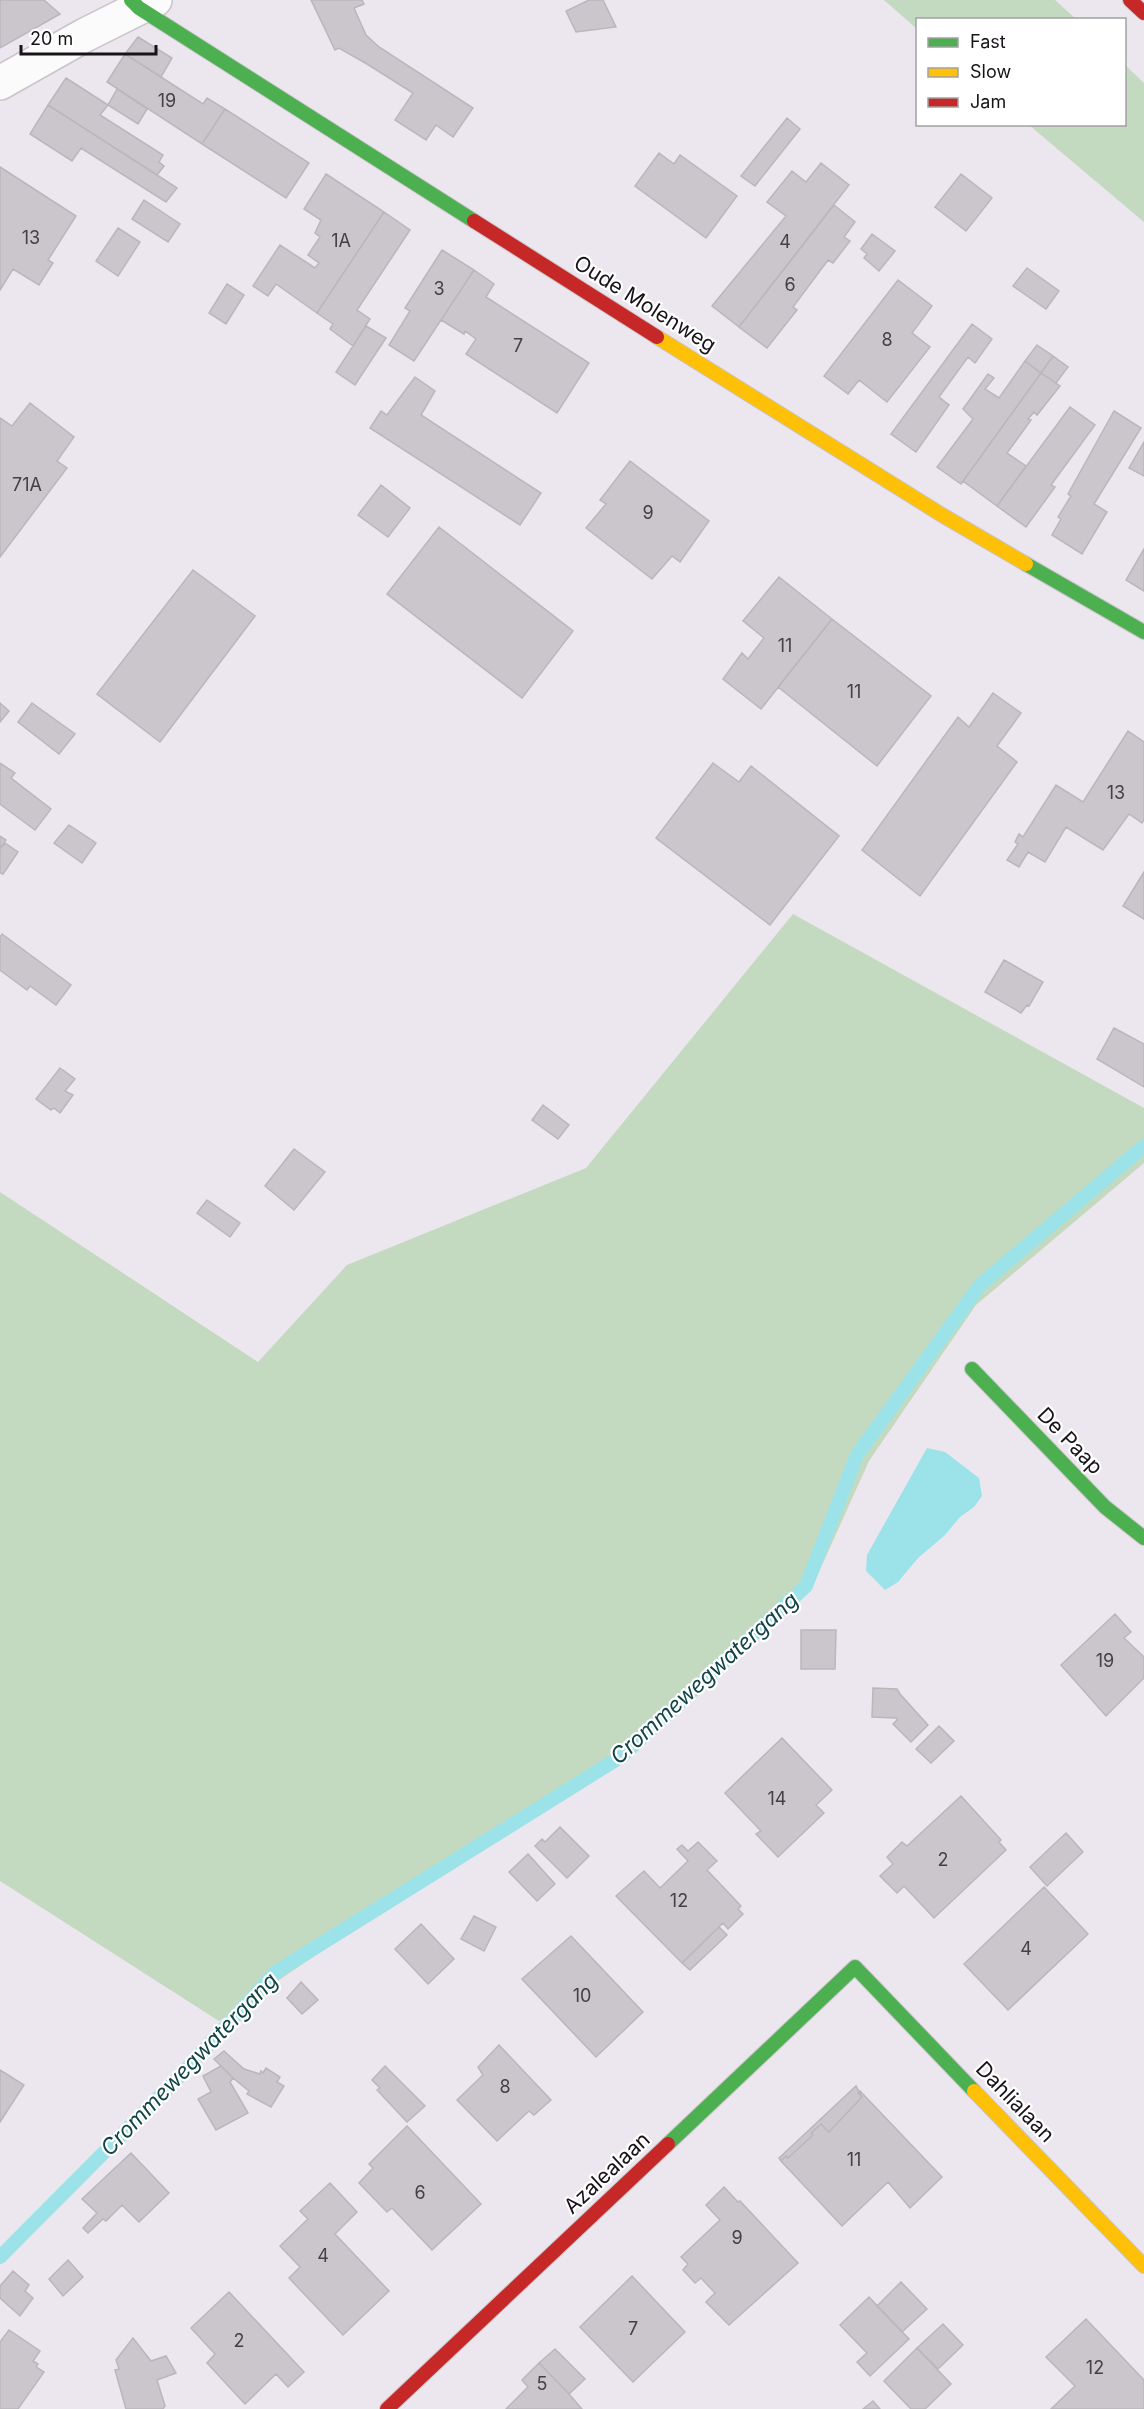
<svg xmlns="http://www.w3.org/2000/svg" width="1144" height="2409" font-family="Inter,sans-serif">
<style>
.green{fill:#c3dac0}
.water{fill:#9be3e9}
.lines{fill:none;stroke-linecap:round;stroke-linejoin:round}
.stream{stroke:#9be3e9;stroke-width:14}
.building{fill:#cac6cc;stroke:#bab6bc;stroke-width:1.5}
.street-casing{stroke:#c8c4ca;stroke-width:36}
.fast-casing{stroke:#c8c4ca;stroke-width:16}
.slow-casing{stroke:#c8c4ca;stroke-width:16}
.jam-casing{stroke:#c8c4ca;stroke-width:16}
.street{stroke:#fcfbfc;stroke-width:33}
.fast{stroke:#4caf50;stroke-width:14}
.slow{stroke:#ffc107;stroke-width:14}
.jam{stroke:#c62828;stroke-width:14}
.labels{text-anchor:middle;stroke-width:4.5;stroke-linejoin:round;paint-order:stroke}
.number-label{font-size:18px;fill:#444045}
.street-label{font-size:21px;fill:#171318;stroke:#fff}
.water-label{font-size:22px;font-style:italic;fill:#124345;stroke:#fff}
</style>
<rect width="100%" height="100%" fill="#ece6ee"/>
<path class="green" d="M884 0H1055L1076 19 918 20 917 29Z
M1125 65 1144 83V222L1029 125 1124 124Z
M793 914 1144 1108V1163L976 1305 869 1461 813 1585 624 1761 329 1946 219 2021 0 1881V1192L258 1362 347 1265 586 1168Z"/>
<path class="water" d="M927 1448 945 1452 979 1478 982 1496 974 1507 960 1517 945 1535 918 1558 898 1582 885 1590 866 1571 867 1555Z"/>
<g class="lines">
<path class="stream" d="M0 2257 179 2077 276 1972 622 1756 806 1586 857 1455 980 1285 1144 1146"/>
</g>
<path class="building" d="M0 0H44L60 14 0 48Z
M311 0H362L364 4 354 8 366 35 379 47 473 108 453 137 436 125 426 140 395 120 413 93 367 64 339 48 335 50Z
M589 0H603L616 27 576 32 566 11Z
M138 37 172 58 161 77 125 54Z
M125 54 203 104 207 98 225 109 202 144 107 82Z
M66 78 108 105 100 115 163 155 159 162 164 166 157 175 48 105Z
M117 89 147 109 138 124 108 105Z
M48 105 157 175 177 188 166 202 81 148 72 161 30 134Z
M225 109 309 163 286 198 202 144Z
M787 118 800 129 755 186 741 176Z
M659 153 674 164 680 155 737 196 706 238 635 186Z
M821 163 849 185 739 327 712 306 786 216 767 202 792 171 806 182Z
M0 167 76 216 48 260 53 263 39 285 13 269 0 290Z
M326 174 384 212 317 313 276 284 268 296 253 286 280 245 315 268 319 263 308 255 320 237 315 233 321 220 304 209Z
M961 174 992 198 966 231 935 207Z
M144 200 180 224 168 242 132 219Z
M834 205 855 222 844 237 850 241 833 263 828 260 793 307 797 310 767 348 739 327Z
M384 212 410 230 357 310 370 319 353 346 330 329 333 324 317 313Z
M118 228 140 242 118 276 96 261Z
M872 234 895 251 879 271 864 258 867 254 861 249Z
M442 250 474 270 414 361 389 345 410 311 405 308Z
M1027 268 1059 291 1046 309 1013 286Z
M474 270 494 284 486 297 589 363 557 413 466 354 476 339 465 331 464 334 441 320Z
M898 280 932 306 912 333 930 347 887 402 859 380 848 394 824 376Z
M227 284 244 295 226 324 209 313Z
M972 324 992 339 975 363 968 357 939 397 949 405 916 452 891 434Z
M366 326 386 338 355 385 336 372Z
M1037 345 1053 356 1041 373 1025 361Z
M1053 356 1068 367 1056 383 1041 373Z
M1025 361 1041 373 961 484 937 467 973 419 963 409 988 374 994 378 985 389 999 398Z
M1041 373 1060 386 1037 415 1034 412 1028 419 1031 420 1007 453 1026 466 997 506 963 481Z
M415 377 435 391 421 415 541 493 520 525 370 428 381 411 387 415Z
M30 403 74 437 57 461 67 468 0 557V418L12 426Z
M1070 407 1095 425 1051 485 1055 487 1026 527 997 506Z
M1114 411 1141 428 1094 504 1107 512 1082 554 1052 535 1061 519 1058 517 1071 496 1068 494Z
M1144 442V476L1129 468Z
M630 461 709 521 680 562 672 556 652 579 586 528 606 504 600 500Z
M381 485 410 508 388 537 358 515Z
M439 527 573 631 522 698 387 594Z
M1144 549V591L1126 580Z
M193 570 255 616 160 742 97 694Z
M779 577 832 619 761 709 723 679 742 653 748 659 764 638 743 621Z
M832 619 931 696 877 766 778 687Z
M993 693 1021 713 997 746 1017 762 920 896 862 850 958 717 969 727Z
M0 703 9 711 0 722Z
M32 703 75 734 59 754 18 722Z
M1128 731 1144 742V820L1142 823 1129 814 1103 850 1066 827 1045 862 1028 852 1019 867 1007 860 1018 844 1015 842 1019 834 1023 837 1056 785 1083 802Z
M0 763 15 773 11 778 51 809 35 830 0 804Z
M713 763 739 782 751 766 839 836 770 925 656 838Z
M69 825 96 843 82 863 54 843Z
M0 836 6 840 0 849Z
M5 843 18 852 3 874 0 873V849Z
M1144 872V919L1123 906Z
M2 934 71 985 56 1005 30 986 27 990 0 970V937Z
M1004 960 1043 982 1029 1006 1027 1005 1021 1013 985 992Z
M1114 1028 1144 1044V1087L1097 1059Z
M60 1068 75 1079 65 1091 73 1095 60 1113 54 1108 51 1110 36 1099Z
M543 1105 569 1125 558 1139 532 1120Z
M294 1149 325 1172 294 1210 265 1186Z
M207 1200 240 1223 230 1237 197 1213Z
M1115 1614 1131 1632 1124 1638 1144 1657V1678L1106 1716 1061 1665Z
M801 1630H836L835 1669H801Z
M873 1688 897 1689 900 1694 928 1725 911 1742 893 1724 897 1720 896 1718 872 1717Z
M939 1726 954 1741 931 1763 916 1749Z
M782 1738 832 1790 816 1805 824 1813 778 1857 756 1834 761 1831 725 1793Z
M961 1796 1001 1840 999 1842 1006 1850 934 1918 904 1886 897 1893 880 1876 893 1864 887 1857 902 1842 907 1846Z
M560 1827 589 1856 567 1878 535 1846 542 1839 545 1842Z
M1066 1833 1083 1852 1047 1886 1030 1867Z
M698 1842 717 1861 707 1870 741 1906 738 1909 743 1914 728 1929 723 1923 682 1963 616 1896 644 1871 660 1888 688 1861 677 1849 682 1845 688 1851Z
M528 1854 555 1884 537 1901 509 1872Z
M1044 1887 1088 1934 1008 2010 964 1964Z
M474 1916 496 1927 484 1951 461 1939Z
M421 1924 454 1959 428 1984 395 1949Z
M719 1927 727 1935 690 1970 682 1963Z
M571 1936 643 2012 596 2057 522 1979Z
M301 1982 318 2000 302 2014 287 1998Z
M499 2045 551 2100 534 2115 529 2111 497 2141 457 2100 483 2075 478 2067Z
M224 2051 244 2069 260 2074 261 2071 263 2073 266 2068 280 2077 277 2082 284 2086 271 2107 247 2094 249 2091 233 2078 214 2059Z
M221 2066 233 2078 230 2082 248 2113 216 2130 198 2099 211 2092 203 2076Z
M385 2066 425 2106 407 2122 377 2090 380 2088 372 2080Z
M0 2070 24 2085 0 2122Z
M856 2086 862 2097 829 2132 821 2124 811 2133 813 2135 788 2158 786 2156 781 2161 779 2158Z
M860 2091 942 2177 910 2208 888 2182 842 2226 781 2161 786 2156 788 2158 813 2135 811 2133 821 2124 829 2132 862 2097 858 2093Z
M407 2126 481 2204 432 2250 392 2208 387 2212 359 2183 373 2168 369 2164Z
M131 2153 169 2193 139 2222 122 2205 106 2221 103 2219 88 2233 83 2228 97 2213 82 2199Z
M330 2183 357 2212 335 2234 389 2291 343 2335 289 2278 300 2267 280 2246 308 2219 300 2211Z
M724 2187 738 2202 740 2201 798 2263 729 2325 706 2302 715 2293 701 2278 695 2283 683 2270 688 2264 681 2257 720 2220 706 2205Z
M68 2260 83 2277 63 2296 49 2279Z
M13 2271 29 2285 25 2291 33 2298 20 2316 0 2298V2286Z
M632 2276 685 2332 633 2382 580 2327Z
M901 2282 927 2309 902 2332 877 2306Z
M229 2292 304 2372 288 2387 276 2374 245 2404 207 2363 215 2354 191 2328Z
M869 2297 909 2339 870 2376 857 2362 867 2353 840 2325Z
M1086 2319 1144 2380V2409H1051L1075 2386 1046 2357Z
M943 2324 963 2345 938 2369 917 2348Z
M9 2330 40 2351 33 2361 38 2364 36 2367 44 2372 18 2409H0V2342Z
M133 2338 151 2361 166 2356 176 2373 157 2380 165 2406 163 2409H126L115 2370 119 2369 116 2360Z
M917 2348 951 2384 925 2409H911L884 2381Z
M555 2349 585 2379 569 2394 539 2363Z
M539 2363 569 2394 582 2409H506L528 2387 522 2380Z
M873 2401 880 2409H863Z"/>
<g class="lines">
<defs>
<path id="street" d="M0 83 85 35 155 0"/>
<path id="fast" d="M131 0 139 8 474 221
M1026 564 1144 632
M972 1369 1105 1507 1144 1538
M668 2144 855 1967 974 2091"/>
<path id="slow" d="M657 337 942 515 1026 564
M974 2091 1144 2266"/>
<path id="jam" d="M1130 0 1144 13
M474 221 657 337
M387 2409 668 2144"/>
</defs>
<use href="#street" class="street-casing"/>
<use href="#fast" class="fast-casing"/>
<use href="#slow" class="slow-casing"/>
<use href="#jam" class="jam-casing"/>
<use href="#street" class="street"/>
<use href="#fast" class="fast"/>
<use href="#slow" class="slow"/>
<use href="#jam" class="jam"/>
</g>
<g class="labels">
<g class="number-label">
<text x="167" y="107">19</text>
<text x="31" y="244">13</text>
<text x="341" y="247">1A</text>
<text x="785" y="248">4</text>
<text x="790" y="291">6</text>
<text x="439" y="295">3</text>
<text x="887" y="346">8</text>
<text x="518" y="352">7</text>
<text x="27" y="491">71A</text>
<text x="648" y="519">9</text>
<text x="785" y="652">11</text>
<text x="854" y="698">11</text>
<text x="1116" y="799">13</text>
<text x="1105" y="1667">19</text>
<text x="777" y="1805">14</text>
<text x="943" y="1866">2</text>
<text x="679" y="1907">12</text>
<text x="1026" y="1955">4</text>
<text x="582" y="2002">10</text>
<text x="505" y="2093">8</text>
<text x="854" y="2166">11</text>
<text x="420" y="2199">6</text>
<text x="737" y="2244">9</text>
<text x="323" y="2262">4</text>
<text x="633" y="2335">7</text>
<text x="239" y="2347">2</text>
<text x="1095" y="2374">12</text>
<text x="542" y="2390">5</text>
</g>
<g class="street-label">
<text transform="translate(645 304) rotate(32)" y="7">Oude Molenweg</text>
<text transform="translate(1070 1441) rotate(46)" y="7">De Paap</text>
<text transform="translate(1015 2102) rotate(46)" y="7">Dahlialaan</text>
<text transform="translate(607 2173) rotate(-43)" y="7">Azalealaan</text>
</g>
<g class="water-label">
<text transform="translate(704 1678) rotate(-42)" y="8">Crommewegwatergang</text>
<text transform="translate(189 2064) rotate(-46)" y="8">Crommewegwatergang</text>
</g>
</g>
<rect x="916" y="18" width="210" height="108" fill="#ffffff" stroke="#a2a1a3" stroke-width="1.5"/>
<rect x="928" y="38" width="30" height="9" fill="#4caf50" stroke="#a2a1a3" stroke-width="1.5"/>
<text x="970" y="48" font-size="18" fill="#171318">Fast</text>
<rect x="928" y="68" width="30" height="9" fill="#ffc107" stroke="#a2a1a3" stroke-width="1.5"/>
<text x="970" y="78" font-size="18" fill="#171318">Slow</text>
<rect x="928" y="98" width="30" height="9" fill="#c62828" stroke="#a2a1a3" stroke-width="1.5"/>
<text x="970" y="108" font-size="18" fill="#171318">Jam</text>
<path d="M21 45v9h135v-9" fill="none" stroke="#171318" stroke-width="3"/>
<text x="30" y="45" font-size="18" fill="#171318" stroke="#ffffff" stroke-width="4.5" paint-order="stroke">20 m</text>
</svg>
